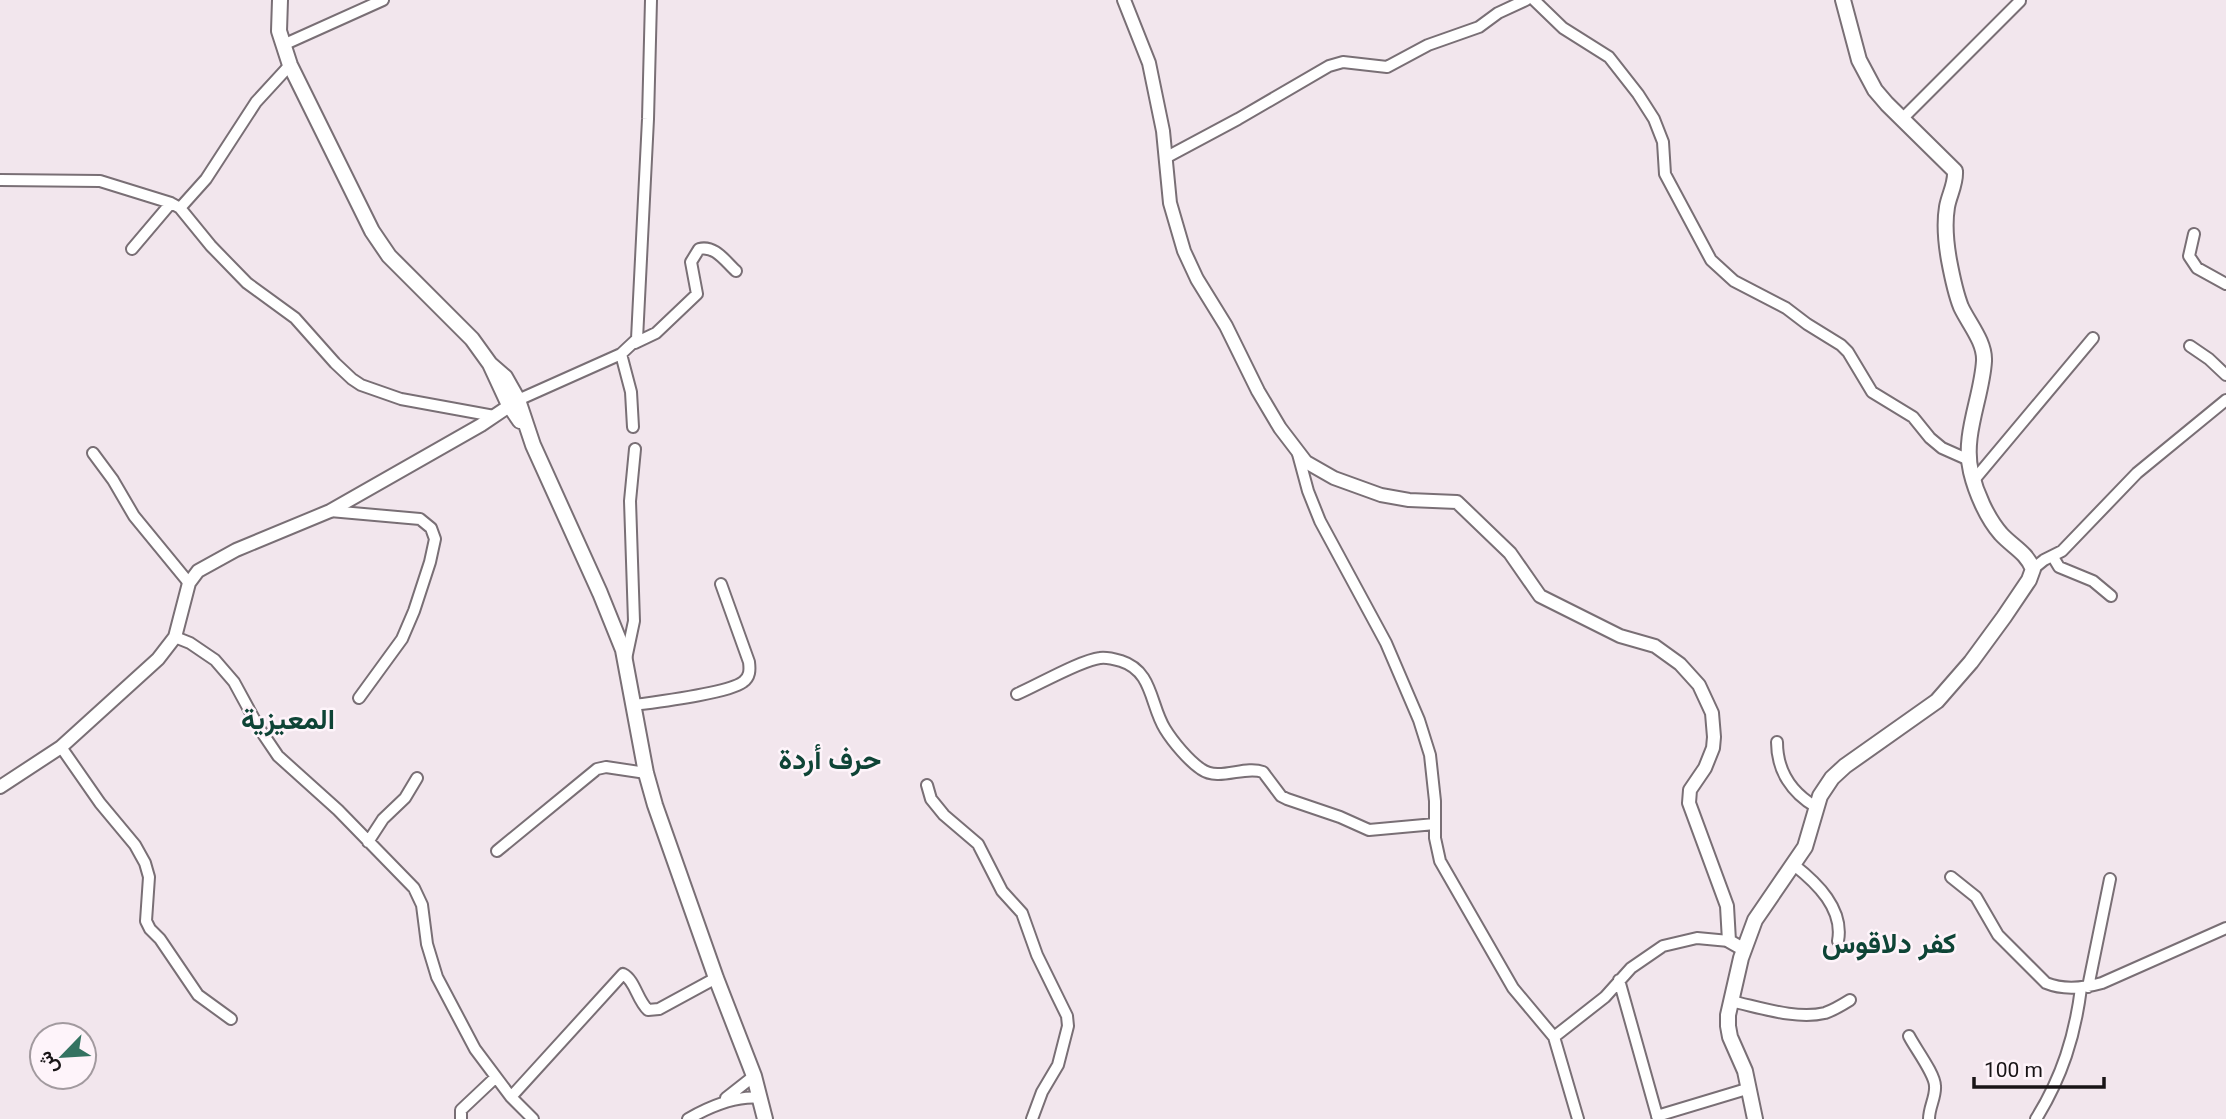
<svg xmlns="http://www.w3.org/2000/svg" width="2226" height="1119" font-family="Roboto,Vazirmatn,sans-serif">
<style>
.lines{fill:none;stroke-linecap:round;stroke-linejoin:round}
.minor-casing{stroke:#796f75;stroke-width:14}
.tertiary-casing{stroke:#796f75;stroke-width:16}
.secondary-casing{stroke:#796f75;stroke-width:18}
.minor{stroke:#fff;stroke-width:10}
.tertiary{stroke:#fff;stroke-width:12}
.secondary{stroke:#fff;stroke-width:14}
.labels{text-anchor:middle;stroke-width:5;stroke-linejoin:round;paint-order:stroke}
.quarter-label{font-size:28px;font-weight:bold;fill:#0e4436;stroke:#fef4fa}
</style>
<rect width="100%" height="100%" fill="#f2e6ed"/>
<g class="lines">
<defs>
<path id="minor" d="M1534 0 1563 28 1609 57 1638 94 1654 119 1663 142 1665 174 1711 260 1734 281 1786 308 1807 324 1841 345 1848 352 1872 392 1913 417 1930 438 1942 448 1969 460
M283 45 383 0
M1903 118 2020 1
M1167 157 1238 119 1329 66 1343 62 1387 67 1428 45 1479 27 1498 13 1526 0
M0 180 100 181 171 203 180 208 211 246 247 283 295 318 335 363 352 379 361 385 401 399 494 416
M180 208 206 179 256 102 290 65
M2194 234 2189 256 2197 268 2226 284
M132 249 171 203
M635 343 656 333 697 294 691 262 699 249C715 245 725 261 736 271
M2190 346 2209 359 2226 375
M621 354 631 392 633 427
M518 400 621 354 637 339 648 119 651 0
M93 453 113 480 134 516 189 583
M1298 454 1308 491 1320 521 1386 643 1419 720 1430 755 1435 801V838L1440 861 1513 988 1554 1037 1578 1119
M1974 480 2093 338
M330 511 420 519 431 528 435 539 430 562 414 611 402 639 359 698
M2053 557 2059 567 2093 581 2111 596
M2033 569 2044 560 2062 551 2137 473 2226 400
M175 637 190 643 215 660 234 682 259 728 278 756 338 810 414 888 422 905 427 944 437 977 475 1049 511 1097 533 1119
M626 659 634 621 630 501 635 449
M1017 694C1036 686 1081 660 1100 658 1106 657 1114 659 1121 661 1153 671 1150 705 1165 729 1173 742 1189 761 1201 769 1219 782 1244 765 1263 772L1281 796 1287 799 1340 817 1369 830 1435 824
M635 705C656 702 729 693 743 682 750 677 750 670 749 662L721 584
M1777 742C1777 771 1792 793 1816 807
M61 747 100 803 135 845 145 863 149 877 146 921 150 929 160 939 198 995 231 1019
M927 785 931 799 944 815 978 844 1002 891 1022 913 1037 955 1067 1016 1068 1026 1058 1065 1042 1092 1032 1119
M368 842 383 819 405 798 417 778
M497 851 597 769 606 767 646 773
M1794 865C1817 883 1844 909 1838 941
M1951 877 1976 897 1998 935 2046 983C2063 990 2084 988 2102 983L2226 928
M1619 980 1658 1119
M2088 987 2110 879
M1730 1001C1759 1007 1796 1020 1825 1013 1834 1010 1842 1005 1850 1000
M1909 1036C1915 1048 1935 1074 1935 1086 1936 1097 1929 1107 1929 1119
M1554 1037 1605 997 1631 968 1663 946 1697 938 1729 941
M511 1097 623 974C635 980 637 1000 648 1010L659 1009 716 978
M726 1098 754 1076
M1657 1116 1750 1088
M461 1119V1110L496 1077
M688 1119C709 1107 736 1095 761 1098
M2036 1119C2062 1077 2075 1036 2081 988"/>
<path id="tertiary" d="M1124 0 1149 63 1163 131 1170 203 1184 251 1197 279 1226 326 1258 391 1280 428 1306 462 1334 478 1381 495 1409 500 1457 502 1510 553 1540 596 1620 636 1655 646 1680 664 1699 685 1712 713 1714 737 1713 748 1705 768 1690 790 1689 803 1727 906 1729 941 1743 949
M0 787 61 747 158 659 175 637 189 583 198 571 236 550 330 511 481 425 515 402"/>
<path id="secondary" d="M280 0 279 31 290 65 372 231 389 256 472 339 490 364 509 405 520 421
M490 364 505 377 518 400 533 445 600 593 623 650 646 773 655 805 716 978 754 1076 765 1119
M1755 1119 1745 1071 1730 1037 1728 1026V1015L1741 958 1755 920 1805 847 1820 796 1832 778 1845 766 1937 701 1971 662 2004 617 2029 580 2033 569C2026 552 2013 547 2001 534 1987 518 1976 493 1971 472 1962 436 1982 397 1984 361 1985 342 1969 324 1961 307 1955 292 1952 276 1949 260 1946 243 1944 225 1947 207 1949 195 1956 184 1955 171L1887 104 1875 90 1859 60 1843 0"/>
</defs>
<use href="#minor" class="minor-casing"/>
<use href="#tertiary" class="tertiary-casing"/>
<use href="#secondary" class="secondary-casing"/>
<use href="#minor" class="minor"/>
<use href="#tertiary" class="tertiary"/>
<use href="#secondary" class="secondary"/>
</g>
<g class="labels">
<g class="quarter-label">
<text x="288" y="729">المعيزية</text>
<text x="830" y="769">حرف أردة</text>
<text x="1889" y="953">كفر دلاقوس</text>
</g>
</g>
<g transform="translate(63 1056) rotate(245)"><circle r="33" fill="#fef4fa" stroke="#a29a9f" stroke-width="2"/>
<path d="M0-5L12 26L0 18L-12 26Z" fill="#347361"/>
<text y="-10" font-size="19" font-weight="bold" text-anchor="middle" fill="#181416">ش</text>
</g>
<path d="M1974 1077v10h130v-10" fill="none" stroke="#181416" stroke-width="3.5"/>
<text x="1984" y="1077" font-size="21" fill="#181416" stroke="#fef4fa" stroke-width="5" paint-order="stroke">100 m</text>
</svg>
